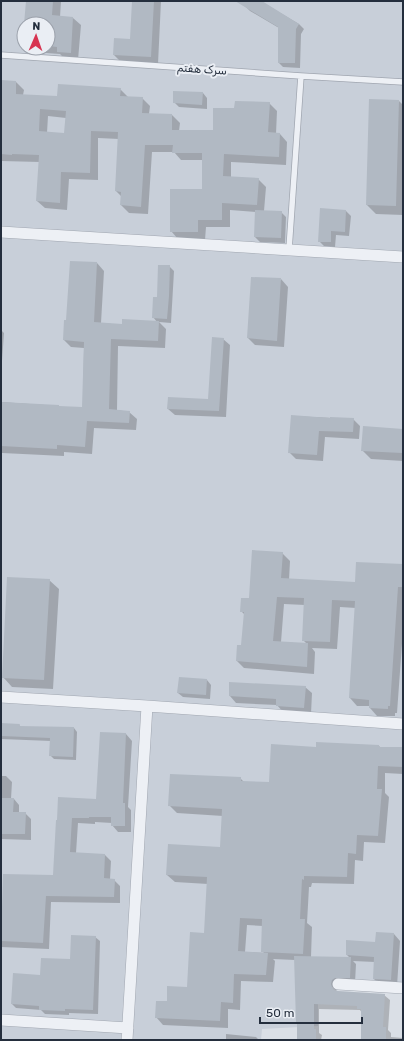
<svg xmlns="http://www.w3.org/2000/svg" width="404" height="1041" font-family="Rubik,'Noto Naskh Arabic',sans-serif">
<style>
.built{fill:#c8cfd9;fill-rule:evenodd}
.shadow{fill:#0003;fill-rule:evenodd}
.building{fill:#b1b9c3;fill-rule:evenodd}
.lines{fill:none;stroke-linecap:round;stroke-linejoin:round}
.lane-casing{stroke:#a0a6b0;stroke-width:7}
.street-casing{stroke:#a0a6b0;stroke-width:12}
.lane{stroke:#edf0f5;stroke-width:5.5}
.street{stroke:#edf0f5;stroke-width:11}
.labels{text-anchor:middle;stroke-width:4;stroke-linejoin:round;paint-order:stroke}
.street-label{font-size:11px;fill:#242e3d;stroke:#eaeef4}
</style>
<rect width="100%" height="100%" fill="#dadfe6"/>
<path class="built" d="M1 1H403V990L318 986V1026L262 1029 261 1040H1ZM24 24H48V48H24Z"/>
<path class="shadow" d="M27 1H61L60 17 73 18 81 25 78 60H66L60 54 32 52 28 48H48V24H25Z
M133 1H161L158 64 121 62 114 55 131 40Z
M248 1H260L299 24 304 29 301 34 300 68 283 67 279 63V28L250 11 245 6Z
M1 81 16 82 24 90 23 95 58 97 120 89 128 97 142 98 150 106 149 114 172 115 180 123 179 131H214L235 109 269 103 277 111 276 134H280L287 142 286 165 231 162V177L258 179 266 187 264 211 281 212 286 217 285 243 260 242 255 237 256 212 230 210V227H206L205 240 178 239 171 231 203 190V160H181L174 152H152L148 214 129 213 121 205V196L116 191 119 139 98 138V180L69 179 67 210 45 208 37 201 40 162 1 161ZM48 116 66 118 65 134 47 133Z
M203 93 207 98V109L179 107 174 102Z
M399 101 403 105V215L376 214 367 205Z
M321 210 346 211 351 216 349 236 336 235 335 247 324 246 319 241Z
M97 263 104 271 101 323 123 325 157 322 153 317 158 299 169 266 174 271 171 323 159 322 166 329 165 348 118 346 117 410 129 412 137 419 136 430 94 428 92 454 64 452V456L2 453 1 455V402L59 406 60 407 83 408 84 348 71 347 64 340 67 321Z
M281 279 288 287 284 347 255 345 248 338Z
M1 330 4 333 1 375Z
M223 339 230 345 226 417 175 415 168 409 209 400Z
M292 416 353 419 360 426 359 439 325 437 323 461 296 459 289 452Z
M403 430V461L371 459 362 450Z
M282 553 290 561 289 580 356 583 403 565V630L397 713H395V716H377L370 708V706H357L350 698 356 608 340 607 337 649 312 648 315 652 314 674 244 668 237 661 242 646 245 615 241 611ZM284 604 305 605 303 640 307 644 281 642Z
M49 580 59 589 53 689 12 687 3 677Z
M207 680 211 685 210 699 183 697 178 693Z
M305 687 312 693 311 714 283 712 277 705 236 703 230 696Z
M1 724 19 725 21 727 74 728 77 732 76 760 54 759 50 755 51 741 1 739Z
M101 733 126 734 132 741 128 807 131 810V832H118L112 825V823L95 822V824L78 823 76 853 105 855 111 861 110 879 114 880 120 886V903L51 902 49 949 1 947V908H3L54 876 57 821 97 800Z
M379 746 381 748H403V774L385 773V793L389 797 385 843 364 842 363 861 355 860 354 884 312 883 311 887H309L307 923 312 927 311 957 350 958 347 955 394 934 400 941 397 986 380 985 374 979 375 962 353 961 356 964 355 983 337 986 336 989 337 992 384 995 390 1000 388 1030 391 1033V1037L403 1038V1040H361L362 1013 360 1010 319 1009V1033L322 1035 321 1040H298L295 960 273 959 275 961 273 982 241 981 240 1010 228 1009V1028L163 1025 156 1017 167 1002 188 988 205 934 208 884 175 882 167 875 221 848 223 816 177 813 170 806 240 778 244 782 270 783 317 748ZM247 925 263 926 262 951 264 953 245 952Z
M1 776H6L12 782 11 799H14L19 805V813H25L31 819V840L1 839Z
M95 937 100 941 98 1014 69 1013V1015L45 1014 41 1010 16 1008 12 1004 41 976 70 960Z
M226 1034 256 1037 259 1040H226Z"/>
<path class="building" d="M26 1H53L52 15 73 17 71 53 57 52V47L48 46V24H24Z
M132 1H154L151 57 113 55 114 38 130 39Z
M235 1H262L299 24 296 29 295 63H278V27Z
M1 80 16 81V94L57 96 58 84 121 88 120 96 143 97 142 113 172 114V130H213V108H234L235 101 270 102 268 132 280 133 279 157 224 154 223 176 259 178 257 205 222 203V220H198V232H170V189H202V153H172L173 145H145L141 207 120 205 121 192 115 191 118 132 91 131 90 173 61 172 60 203 36 201 39 155 12 154V155L1 154ZM40 109 66 111 64 133 39 131Z
M173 91 203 92 202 105 173 103Z
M369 99 399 100 396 206 366 205Z
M320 208 346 210 345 232 331 231V242H318Z
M255 210 282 211 281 238 254 237Z
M70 261 97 262 94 322 122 324V319L159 321 158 341 111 339 109 409 130 411 129 423 87 421 85 447 57 445V449L1 446V402L59 405V406L82 407 84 342 63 340 64 320H66Z
M158 265H170L169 296 167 319 152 318 153 297H157Z
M251 277 281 278 277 341 247 338Z
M212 337 224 338 219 411 167 409 168 397 208 399Z
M291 415 330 418V417L354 418 353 432 319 431 317 455 288 453Z
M363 426 403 429 402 453 361 451Z
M252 550 283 552 281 578 355 582 356 562 403 564V587H398L390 706H388V709L369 708V700L349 698 355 601 332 600 330 642 302 641 304 598 277 597 273 641 308 643 307 667 236 661 237 645H241L244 612H240L241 598H249Z
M7 577 50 579 44 680 2 678Z
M179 677 207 679 206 695 177 693Z
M229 682 306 686 304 708 276 706V699L229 696Z
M1 723 20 724 19 726 74 727 73 757 49 756 50 738 1 736Z
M100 732 126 733 123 803H125V826H111V817H89V818H72L70 852 105 854 104 878 115 879 114 897 46 896 43 943 1 941V907H2L3 874 53 875 56 820H57L58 797 96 799Z
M316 742 379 745V747H403V767L378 766 377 789H382L378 836 357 835 356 854 348 853 347 877 304 876V880L302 879 300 919H305L303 954 261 952 262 919 240 918 238 951 268 953 266 975 234 974 233 1003 221 1002 220 1021 155 1018 156 1001H167V986L187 987 190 932 204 933 207 877 166 875 168 844 220 847 222 809 168 806 170 774 241 777V781L269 782 271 744 316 747Z
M1 798H14L13 812H26L25 834H1Z
M376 932 394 933 391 980 373 979 374 957 346 955V940L375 942Z
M71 935 96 936 93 1010 65 1009V1011L39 1010V1006L11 1004 13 973 40 975 41 958 70 959Z
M294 956 351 957 350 978H335L332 980 331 984 332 987 334 990 338 991 385 994 383 1027H386V1040H361V1009H357V1006L314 1004V1029H316V1040H297V1022H296Z"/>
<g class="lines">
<defs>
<path id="lane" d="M1 55 301 76 403 82
M289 249 301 76"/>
<path id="street" d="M1 232 403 257
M1 697 147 706 403 724
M338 984 403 988
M1 1020 128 1028
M127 1040 147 706"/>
</defs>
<use href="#lane" class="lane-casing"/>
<use href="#street" class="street-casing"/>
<use href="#lane" class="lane"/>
<use href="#street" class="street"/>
</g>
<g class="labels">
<g class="street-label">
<text transform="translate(202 69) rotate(4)" y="4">سرک هفتم</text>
</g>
</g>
<rect width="404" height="1041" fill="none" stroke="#242e3d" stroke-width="4"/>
<g transform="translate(36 36) rotate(2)"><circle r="19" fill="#eaeef4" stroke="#9ba1ab"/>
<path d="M0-3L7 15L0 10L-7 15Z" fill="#d73451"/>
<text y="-6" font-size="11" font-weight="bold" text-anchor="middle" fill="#242e3d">N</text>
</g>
<path d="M260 1017v6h102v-6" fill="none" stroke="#242e3d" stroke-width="2"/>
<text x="266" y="1017" font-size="12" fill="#242e3d" stroke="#eaeef4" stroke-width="3" paint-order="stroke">50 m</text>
</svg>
